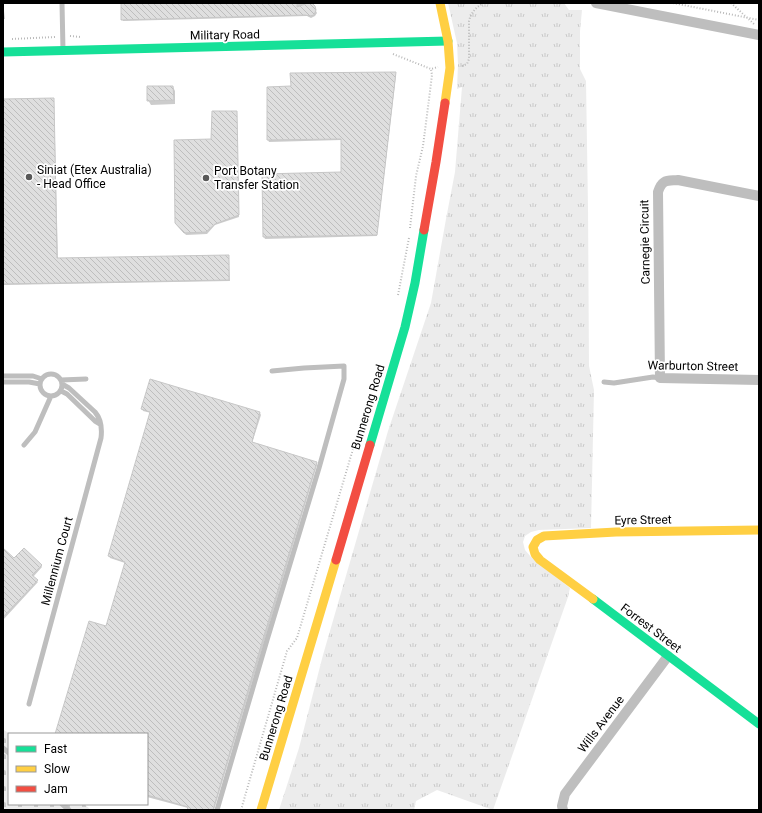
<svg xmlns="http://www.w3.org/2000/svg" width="762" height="813" font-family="Roboto,sans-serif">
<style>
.grass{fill:url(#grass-tufts)}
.cemetery{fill:url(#cemetery-stones)}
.shadow{fill:#0003}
.building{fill:url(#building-back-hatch);stroke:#c7c7c7}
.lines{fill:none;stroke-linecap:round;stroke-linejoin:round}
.path{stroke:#b9b9b9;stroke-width:2;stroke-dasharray:1 2;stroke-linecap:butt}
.lane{stroke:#bebebe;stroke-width:5}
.street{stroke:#bebebe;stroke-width:10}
.fast{stroke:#16e098;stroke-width:9}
.slow{stroke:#ffcf43;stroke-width:9}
.jam{stroke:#f24e42;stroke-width:9}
.poi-dot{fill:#595959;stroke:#fff;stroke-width:1.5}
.labels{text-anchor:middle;stroke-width:3.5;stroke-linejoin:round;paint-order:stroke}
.street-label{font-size:12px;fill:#000;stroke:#fff}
.poi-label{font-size:12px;fill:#000;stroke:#fff;text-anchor:start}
</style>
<defs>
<pattern id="grass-tufts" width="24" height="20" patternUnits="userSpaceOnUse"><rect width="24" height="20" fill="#ececec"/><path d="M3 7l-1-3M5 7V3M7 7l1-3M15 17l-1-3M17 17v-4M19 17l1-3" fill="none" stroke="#c9c9c9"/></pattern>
<pattern id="cemetery-stones" width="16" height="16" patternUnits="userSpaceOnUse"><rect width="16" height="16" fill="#ececec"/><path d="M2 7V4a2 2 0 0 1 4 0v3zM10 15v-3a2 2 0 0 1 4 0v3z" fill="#c9c9c9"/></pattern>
<pattern id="building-back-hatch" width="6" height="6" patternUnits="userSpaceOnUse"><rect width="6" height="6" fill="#dfdfdf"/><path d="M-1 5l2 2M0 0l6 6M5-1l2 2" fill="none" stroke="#bebebe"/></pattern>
</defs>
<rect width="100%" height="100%" fill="#fff"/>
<path class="grass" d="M448 3H564L569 10H582L580 31V69L586 81 588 208 589 366 594 390 591 528 539 530 531 532 525 536 523 542 525 550 531 557 570 588 568 597 493 810 437 790 416 801 414 810H279L299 748 323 655 388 431 431 303 446 219 455 172 462 87 457 89 458 64 457 43Z"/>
<path class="cemetery" d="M3 729 9 734V804H84L91 810H3Z"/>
<path class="shadow" d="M3 3 5 19H3Z
M122 3H310L313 5 317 13 315 16 311 18 307 16 123 21 122 19Z
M395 73 396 75 377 236 265 239 264 237 263 175 342 173V140L269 142 268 140V88L292 87Z
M173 87 175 91V104L151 105 148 100Z
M53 99 54 101 58 259 228 256 229 258 230 281 3 285V100Z
M236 112 237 114 239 217 215 225 207 234 186 235 178 225 212 140Z
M142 409 260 413 261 415 252 443 316 463 317 465 214 810H188V808L147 797V734H56L107 628 125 563 110 558 109 556 151 413 143 411Z
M3 550 14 560 41 565 42 567 33 577 38 582 3 620Z"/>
<path class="building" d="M121 3H297V7L308 3H312L315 6 316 10 314 15 310 16 305 15 121 20Z
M396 72 377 235 263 237 262 174 341 172V139L267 140V87L291 86 290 73Z
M147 86H173L174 100 147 101Z
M54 98 57 258 229 255V280L3 284V99Z
M212 111H237L239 215 215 224 206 232 184 233 175 223 174 140 211 139Z
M150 379 260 412 252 442 317 462 263 639 213 810H187L188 807 147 795V734H55L89 621 106 626 125 562 108 556 150 412 141 409Z
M3 548 14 558 24 548 42 565 32 575 38 580 3 617Z"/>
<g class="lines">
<path class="path" d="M673 3 759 20
M731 3 754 24
M70 36 81 37
M12 39 55 37
M393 54 431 69 438 67
M462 66 467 64 469 59V21C471 12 476 8 483 3
M410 228 416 176 423 146 428 107 432 75 431 69
M398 295 409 238
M241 810 287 651 297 638 350 459 369 397"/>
<path class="lane" d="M62 3 63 50
M40 385a11 11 0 1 1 22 0a11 11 0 1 1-22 0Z
M3 376H33L42 379
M61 380 86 379
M3 382H29L40 384
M604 382 614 383 653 377 660 378
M61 391 67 394 95 421 100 424
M24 445 35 432 51 396
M29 704 101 438C102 430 101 419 95 412L69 388 62 384
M3 748 9 753
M62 804 69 810
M217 810 267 640 319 468 344 379V366L304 368 272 371"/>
<path class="street" d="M596 3 759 35
M759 196 678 180C667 181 662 179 658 192L660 378 759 380
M563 810 562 806 565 794 668 656"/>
<path class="fast" d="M3 52 448 41
M370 445 405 327 415 283 424 230
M593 599 759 724"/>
<path class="slow" d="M440 3 448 41 450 68 445 103
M593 599 540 560 535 554 533 547 537 540 544 536 616 532 759 530
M261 810 336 560"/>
<path class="jam" d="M424 230 436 162 445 103
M336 560 370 445"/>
</g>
<g class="poi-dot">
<circle cx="29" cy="177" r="4"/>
<circle cx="206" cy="178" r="4"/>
</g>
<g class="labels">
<g class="street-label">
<text transform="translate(225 35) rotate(-1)" y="4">Military Road</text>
<text transform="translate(645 242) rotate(-91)" y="4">Carnegie Circuit</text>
<text transform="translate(693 366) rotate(1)" y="4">Warburton Street</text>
<text transform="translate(368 407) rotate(-73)" y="4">Bunnerong Road</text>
<text transform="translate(643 520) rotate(-1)" y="4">Eyre Street</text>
<text transform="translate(57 561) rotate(-75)" y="4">Millennium Court</text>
<text transform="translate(651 628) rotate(37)" y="4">Forrest Street</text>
<text transform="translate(276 718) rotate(-73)" y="4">Bunnerong Road</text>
<text transform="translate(601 724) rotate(-53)" y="4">Wills Avenue</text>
</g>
<g class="poi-label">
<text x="37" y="174">Siniat (Etex Australia)<tspan x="37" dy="14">- Head Office</tspan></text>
<text x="214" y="175">Port Botany<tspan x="214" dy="14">Transfer Station</tspan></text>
</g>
</g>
<rect width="762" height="813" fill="none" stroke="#000000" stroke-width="8"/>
<rect x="8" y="733" width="140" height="72" fill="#ffffff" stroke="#999999"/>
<rect x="16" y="746" width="20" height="6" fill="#16e098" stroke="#999999"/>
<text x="44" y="753" font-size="12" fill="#000000">Fast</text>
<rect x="16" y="766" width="20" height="6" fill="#ffcf43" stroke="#999999"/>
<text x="44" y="773" font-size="12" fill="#000000">Slow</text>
<rect x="16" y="786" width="20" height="6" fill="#f24e42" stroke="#999999"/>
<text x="44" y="793" font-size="12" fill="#000000">Jam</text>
</svg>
